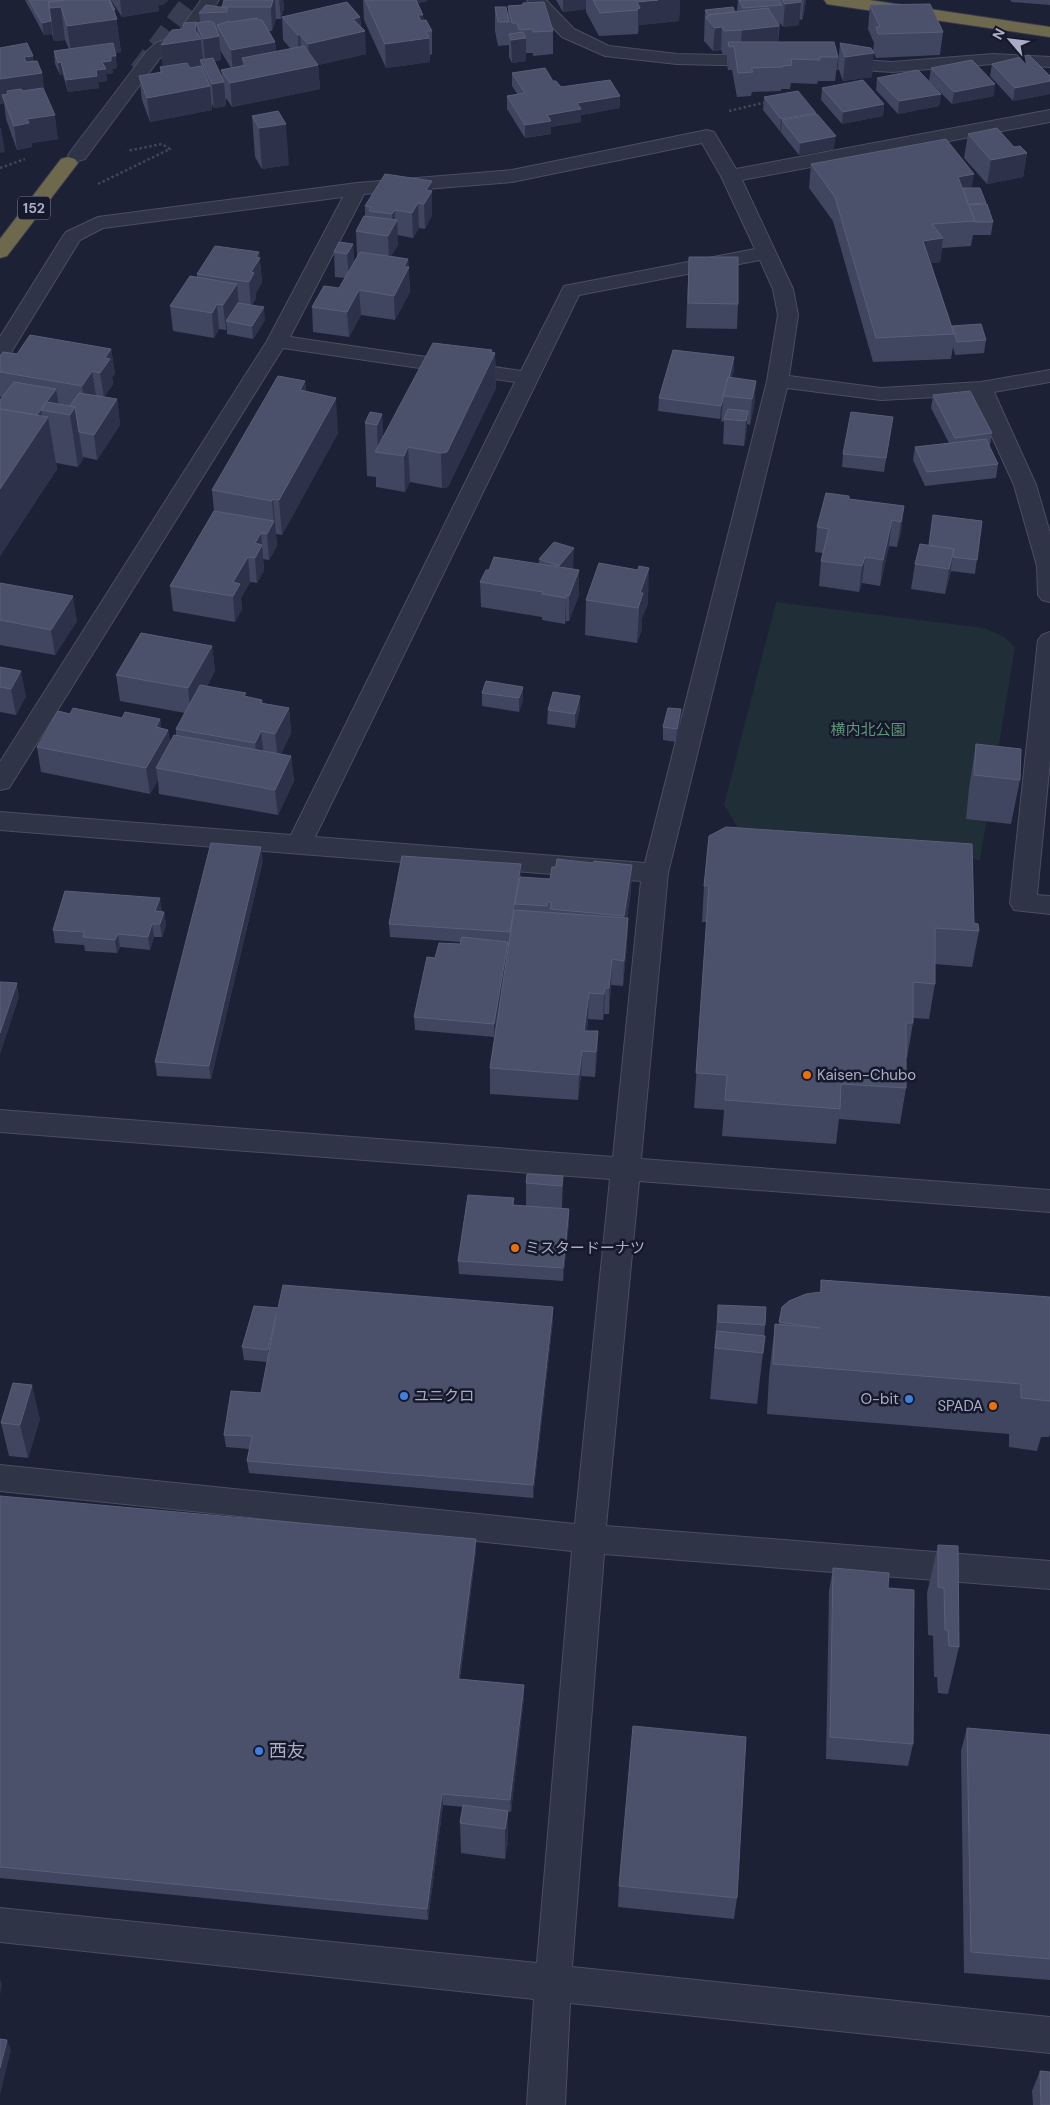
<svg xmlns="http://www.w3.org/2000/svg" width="1050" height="2105" font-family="'DM Sans','Noto Sans JP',sans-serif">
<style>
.green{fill:#1f2e37}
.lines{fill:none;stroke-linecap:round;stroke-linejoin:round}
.highway-tunnel{stroke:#393d53;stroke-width:20;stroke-dasharray:20 10;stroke-linecap:butt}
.minor-casing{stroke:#4b4e62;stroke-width:2}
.highway-casing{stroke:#383b4e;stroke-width:2}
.path{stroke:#394a52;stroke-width:2.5;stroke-dasharray:2.5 2.5;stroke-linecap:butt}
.minor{fill:#303447;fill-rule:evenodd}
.highway{fill:#6e694c;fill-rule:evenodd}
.wall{fill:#404560;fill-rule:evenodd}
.shaded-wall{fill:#2d324a}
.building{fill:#4b506b;stroke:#5a5f79}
.food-dot{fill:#e8710a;stroke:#16192b;stroke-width:2}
.shop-dot{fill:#3f7fe0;stroke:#16192b;stroke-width:2}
.labels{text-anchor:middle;stroke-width:5;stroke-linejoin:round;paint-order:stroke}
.shield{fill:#16192b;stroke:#7d8197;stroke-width:1}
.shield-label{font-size:14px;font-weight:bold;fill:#a9adc5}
.park-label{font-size:15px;fill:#60967a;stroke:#16192b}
.poi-label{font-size:15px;fill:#a9adc5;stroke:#16192b;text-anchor:start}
.near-poi-label{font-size:18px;fill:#a9adc5;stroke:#16192b;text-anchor:start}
</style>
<rect width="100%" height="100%" fill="#1d2136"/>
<path class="green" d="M776 602 984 628 1004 637 1015 647 980 860 739 830 724 805Z"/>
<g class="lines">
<path class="highway-tunnel" d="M139 71 192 0"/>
<defs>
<path id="minor" d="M201 0H219L188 44 168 51 159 59 85 159 78 161 71 159 68 155 71 151 147 51 156 43 176 36Z
M527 0H546L574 29 609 46 677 54 815 57 892 62 993 54 1050 57V67L993 64 892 72 815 67 677 64 605 56 562 37Z
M1050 110V122L742 180 793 289 798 315 789 376 881 388 981 382 1050 370V382L994 392 1036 485 1050 533V602L1042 600 1038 595 1037 566 1014 485 973 395 881 400 787 388 668 873 641 1159 1050 1190V1212L639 1181 606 1526 1050 1561V1589L604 1554 572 1967 1050 2017V2053L570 2003 565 2105H527L534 1999 0 1942V1908L537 1963 572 1551 0 1491V1465L575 1524 610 1179 0 1132V1110L613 1157 641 881 0 830V812L291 835 515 382 283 348 9 788 0 790V762L267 341 343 197 103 228 80 240 10 354 7 358 0 360V337L63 236 66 232 98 217 357 183 512 170 707 130 714 132 736 169ZM702 143 721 176 755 249 564 286 521 371 290 337 364 194 512 182ZM760 260 773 289 778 315 767 381 645 863 315 837 579 295Z
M1050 632V760L1037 895 1050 896V914L1014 910 1010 903 1038 640 1042 635Z"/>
<path id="highway" d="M824 0H869L1050 27V37L833 5 827 4Z
M68 157 75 159 78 163 7 256 0 258V239L61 159Z"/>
</defs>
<use href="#minor" class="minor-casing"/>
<use href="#highway" class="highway-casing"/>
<path class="path" d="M729 111 767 102
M0 168 25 159
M98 184 170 149 162 144 127 151"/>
<use href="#minor" class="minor"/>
<use href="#highway" class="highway"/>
</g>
<path class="wall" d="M25 0H110L115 10 121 52 115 53 117 68 112 69 113 73 106 74 107 81 98 82 99 88 68 92 63 75H60L55 64 54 51 69 49 65 40 54 41 52 34 44 35Z
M111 0H168L164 4 158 6 159 11 122 17Z
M224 0H283L284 8 281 19H276L272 31H269L275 42 276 52 291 49 283 40 282 17H360L361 26 366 54 318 65 320 89 232 107 226 98V106L214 108 212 104V110L150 122 142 100 139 76 160 73V67H163L161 45 183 29 196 22 197 33 196 23 200 22 199 13 222 7ZM220 50 231 68 221 70 222 76 214 61 221 60Z
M363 0H426L427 1 418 3 424 20 432 31V54L430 55V62L386 68 364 20Z
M556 0H680L679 21 639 25V32H638V34L599 36 586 12V9L563 12Z
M738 0H806L804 13 802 20 799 19V25L783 27 780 23 778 42 838 57 835 81H818L817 84 791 83 790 89H781V91L752 92 751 96 737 97 732 70H728L727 65V54L723 55 721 50 713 51 704 41 705 10 737 11Z
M1010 0H1050V5L1012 2Z
M870 5 943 32 940 55 876 58 873 51 874 43 868 29Z
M508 6 553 31V54L533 56V53H526V61L512 63 509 57V45L498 46 495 31V7L508 17Z
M840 43 872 77 843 81 838 67Z
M0 48 34 61 42 73 44 90 58 139 32 143V147L17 150 6 119 4 103 0 104Z
M992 64 1050 76V94L1013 101 990 76Z
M931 68 994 96 952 104 929 81Z
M512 73 553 81 561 87 620 96V108L581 115V122L551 127V134L525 138 507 109V96L518 95 512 86Z
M877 78 941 94 939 106 898 114 876 90Z
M822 88 884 104 883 116 842 124 821 100Z
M764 97 816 115 834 149 799 155 763 110Z
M252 116 289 165 262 169 255 157Z
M968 134 1027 153 1023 177 987 184 964 158Z
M811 164 972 188 986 203V204L993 222 991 235H973L971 246 942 248 940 262 931 263 952 326 986 340 984 353 955 355 953 347 951 359 873 362 833 221 809 188Z
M432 181V215L425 229 419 228 413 238 397 235 398 245 391 256 408 259 410 292 395 320 361 315 349 337 313 332 312 307 339 288 345 278 335 277 334 252 353 244 354 262 358 256H357L356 231 365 216V206Z
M259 252 262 282 256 293V298L252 305 265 320 253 339 227 334V328L226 330 219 329 214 338 173 331 170 306 197 278V274Z
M689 257 738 304 737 329 686 328Z
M111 349 115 374 112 377 113 384 104 397 117 399 120 425 97 460 83 457V459L78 467 56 463 57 469 0 556V400L2 397H0V356L17 354Z
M492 350V352L495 353 496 388 448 487 442 488 410 482 405 492 376 487V477L367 476 365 423 382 414 383 436Z
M734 357V370L731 378 756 381 754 406 750 425 747 424 746 436 744 446 723 444 724 422 721 421 722 414 720 419 658 411 659 398Z
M305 381 306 391 338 433 282 535 276 534 277 546 269 560 263 559 264 570 257 583 250 582 241 598 242 609 235 622 173 611 170 586 214 511 212 490Z
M933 395 992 433 990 446 989 447 998 464 996 478 925 486 913 460 915 447 949 443 931 408Z
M893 417 884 472 842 467 843 454Z
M849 499 904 506 901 532 897 547 889 546 880 586 862 583 859 592 819 586 821 561 823 553 815 552 817 527Z
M982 521 975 574 951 571 945 594 911 589 915 564 929 545Z
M539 559 573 569 579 570V595L569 621H566L565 624 542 620V617L481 607 480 582 489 570 539 564Z
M0 583 77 621 55 655 0 645Z
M586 600 648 603 642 618V629L637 643 585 635Z
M212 646 215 671 207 686 246 697 262 700 263 703 289 708 291 733 281 754 291 756 294 781 278 815 159 794 158 780 150 794 41 772 37 747 70 714 122 718 160 719 161 728 168 730 170 742 176 736V729L185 713 120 701 116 675Z
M0 667 26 696 16 715 0 712Z
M523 687V700L519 712 482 706V693Z
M580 709 575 728 547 724 548 710Z
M681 709 680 723 676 742 663 740V727Z
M976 744 1020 780 1011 824 966 819 969 788Z
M263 860 211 1079 157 1076 155 1062Z
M593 863 632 865 631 890 627 918H628L627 944 623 986 611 985 609 1014H604L603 1020 588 1019 587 1031H598L597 1057 595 1077 581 1076 578 1100 490 1094V1068L498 1013 494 1037 415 1030 414 1017 435 958 460 944 461 942 390 937 389 924 521 864V877L550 879Z
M704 886 974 923 979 931 972 967 935 964V984L929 1019 913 1018V1023L907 1058H906V1088L900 1124 839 1119 836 1144 722 1136 724 1110 694 1108 707 922H702Z
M162 912H164L166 925 162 937H154L150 950 120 947 117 953 85 951 84 945 55 943 53 930Z
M563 1176 562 1208 569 1209V1222L563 1281 459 1274 458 1261 514 1198V1205L526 1206V1183Z
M821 1280 1050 1297V1434L1049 1437H1041L1037 1451 1009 1447V1434L767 1414 769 1375 775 1324H779L782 1307 820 1292Z
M718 1305 765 1325 763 1353 757 1404 710 1399Z
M278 1308 553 1320 533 1498 249 1473 247 1461 249 1449 226 1447 224 1435 261 1393 267 1362 244 1360 242 1347Z
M40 1419 28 1458 9 1456 1 1423Z
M0 1496 476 1551 460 1679 524 1685V1697L511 1812 508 1811V1841L505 1859 461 1853 460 1823 463 1807 443 1805 428 1920 0 1878Z
M938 1545 959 1647 948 1694 938 1693 937 1677H934L933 1636 928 1635 927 1593Z
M833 1568 888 1588 913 1744 908 1766 826 1759 829 1591Z
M967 1728 1050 1735V1980L964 1973 961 1751Z
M619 1886 737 1898 734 1919 618 1907Z
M1040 2071 1050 2105H1033L1032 2091Z"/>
<path class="shaded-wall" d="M120 0H168L164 4 158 6 159 11 122 17Z
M273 0H275L276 19 272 31 271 7Z
M279 0H283L284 8 281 19Z
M379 0H426L427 1 380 10Z
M563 0H586V9L563 12Z
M658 0H680L679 21 639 25V32H638V10L637 11V2Z
M804 0H806L804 13 802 20Z
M801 2 799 25 783 27 785 4Z
M61 7 65 40 54 41 50 8Z
M115 10 121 52 72 59 67 26Z
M418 15H423L424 38Z
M360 17 361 31H365L366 54 315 66 318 65 320 89 232 107 230 83 310 67 308 44 353 19Z
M51 21 52 34 44 35 42 23Z
M196 22 198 39H201L204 68 200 60 202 72 164 78 161 45 195 30Z
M779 26 777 50 740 54 742 30Z
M722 27 721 50 713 51 715 28Z
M298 35H300L302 58 299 59Z
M219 36 221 60 205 62 203 39Z
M429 38 430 62 386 68 385 44Z
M526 38V61L512 63 511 40Z
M275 42 277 65H246L242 58 243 71 233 73 231 50Z
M874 53 872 77 843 81 845 57Z
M33 56 36 74 42 73 45 96 9 103 2 95 4 103 0 104V79L24 57Z
M111 56H116L117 68 112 69 113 73 106 74 107 81 98 82 99 88 68 92 66 80 96 70 102 62Z
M61 62 63 75H60L58 63Z
M1050 81V94L1013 101 1015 88Z
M224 82 226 106 214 108 212 84Z
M995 84 994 96 952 104 954 92Z
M210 86 212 110 150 122 147 98Z
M941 94 939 106 898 114 899 101Z
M620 96V108L581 115V122L551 127V134L525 138V125L547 115 577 103Z
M884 104 883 116 842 124 843 112Z
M816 113 815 125 782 120 781 131 780 132 781 119Z
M55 115 58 139 32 143V147L17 150 14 126 27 119Z
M286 124 289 165 262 169 259 128Z
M0 128H1L5 152 0 153Z
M836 136 834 149 799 155 800 143Z
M1027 153 1023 177 987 184 991 160Z
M974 174 970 198 963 199 958 177Z
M432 181V215L425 229 424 204 426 190Z
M418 203 419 228 413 238 412 213Z
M395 210V223L397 220 398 245 389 260 388 236 393 227 392 214Z
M943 238 940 262 920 265 923 241Z
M353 244 355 268 349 278 347 254Z
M259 252 262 282 256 293V298L251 306 249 282 256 257Z
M408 259 410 292 395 320 394 296 404 267Z
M237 284 239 308 226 321 227 328 226 330 223 305Z
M359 290 361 315 349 337 347 312Z
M217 304 219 329 214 338 212 313Z
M264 307 265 320 253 339 252 326Z
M111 349 115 374 112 377 113 384 104 398 100 373 105 358Z
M492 350V360L495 353 496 388 448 487 442 488 441 453Z
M734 357V370L726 397 724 396Z
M92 371 96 396 86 411 82 386Z
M305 381 308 416 300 390Z
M756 381 754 406 750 425 752 399Z
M56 389 60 413 41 410 44 424 48 417 57 469 0 556V489L31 423Z
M336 398 338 433 282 535 279 500Z
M117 399 120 425 97 460 94 435Z
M723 401 722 414 720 419 721 406Z
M75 407 83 459 78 467 70 415Z
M748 411 746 436 744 446 746 421Z
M382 414 384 453 378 452 377 425Z
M408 447 410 482 405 492 404 456Z
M273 499 277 546 269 560 267 534 274 522 272 501Z
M904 506 901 532 897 547 901 522Z
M892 520 889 546 880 586 883 560Z
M261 533 264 570 257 583 255 558V543Z
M574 548 573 574 558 591 559 566Z
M954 549 950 574 945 594 949 569Z
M248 557 250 582 241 598 242 609 235 622 233 596V582Z
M865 557 862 583 859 592 862 566Z
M649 568 648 603 642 618V629L637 643 640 593Z
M579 570V595L569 621V596Z
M566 595V621L565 624 566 598Z
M73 596 77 621 55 655 51 630Z
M212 646 215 671 191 714 188 688Z
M21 671 26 696 16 715 11 689Z
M523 687V700L519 712V698Z
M580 696V709L575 728V714Z
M289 708 291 733 278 760 275 734Z
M681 709 680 723 676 742 677 729Z
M160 719 163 739 168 730 172 756 156 768 158 780 150 794 146 768 156 727Z
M261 731 264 757 258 769 255 743Z
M291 756 294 781 278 815 275 790Z
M261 847 263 860 211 1079 209 1066Z
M521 864V878L515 904V911L510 946V932Z
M632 865 631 890 623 941 624 916Z
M160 898 162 911 157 924 155 911Z
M164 912 166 925 162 937 160 924Z
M628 918 627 944 623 986 624 961Z
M152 924 154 937 150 950 148 937Z
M118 934 120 947 117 953 115 940Z
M508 942V955L494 1037V1024Z
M612 959 611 985 609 1014V988Z
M17 983 19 997 0 1055V1033Z
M605 988 604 1014 603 1020 604 994Z
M589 993 588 1019 584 1051V1031Z
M598 1031 597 1057 595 1077 596 1052Z
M582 1051 581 1076 578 1100 579 1075Z
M569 1209V1222L563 1281V1268Z
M553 1307V1320L533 1498V1485Z
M276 1316 269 1363 268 1350Z
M32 1385 40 1419 28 1458 20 1425Z
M476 1539V1551L458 1691V1679Z
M524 1685V1697L511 1812 510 1800Z
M442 1794 443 1805 428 1920 427 1909Z
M508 1811V1841L505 1859V1829Z
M0 1979 2 1985 0 1995Z
M7 2040 11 2050 0 2095V2068Z"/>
<path class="building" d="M29 0H65L48 2 51 21 42 23Z
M65 0H109L117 19 67 26 61 7 50 8 48 2Z
M109 0H110L115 10H113Z
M224 0H273L271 7H222Z
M365 0H416L423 15H418L421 21 426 20 432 31H426L429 38 385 44Z
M593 0H658L637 2 640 8 637 9 638 10 600 13Z
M739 0H779L782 5 743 8Z
M782 0H800L801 2 785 4Z
M347 2 360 17 353 19 365 31 308 44 300 35H298L282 17Z
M544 2 553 31 533 32V29L519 30 517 23H512L508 6 523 5V3Z
M930 4 943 32 878 34 876 27H880L870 5Z
M206 5 227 8V12L199 13Z
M495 7H506L509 22H498Z
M733 7 735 12 708 15 705 10Z
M768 8 779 26 742 30 724 31 722 27 715 28 705 17H708L707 15Z
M257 18 258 20H262L275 42 231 50 217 25 230 21 231 22Z
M209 21 214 23 219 36 203 39 196 23Z
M196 22 195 30 201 39 161 45 172 30 183 29 184 23Z
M523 32 526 38 511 40 509 34Z
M728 42H834L838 57H819L820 60 791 59 792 65 782 66 783 67 751 68 753 72 738 73 734 46 729 47Z
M27 43 33 56 24 57 26 62 37 61 42 73 0 79V48Z
M113 43 116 56H111V61L102 62 106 69 96 70 97 76 66 80 61 62 58 63 54 51Z
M840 43 871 48 874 53 845 57Z
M304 46 318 65 230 83 221 70 246 65 242 58Z
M1029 55 1050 76V81L1015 88 992 64Z
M213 58 224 82 212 84 200 60Z
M972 60 995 84 954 92 931 68Z
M187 63 190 68 201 66 210 86 147 98 139 76 162 72 160 67Z
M545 68 553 81H556L561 87 610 80 620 96 577 103 581 109 547 115 551 121 525 125 507 96 525 93 512 73Z
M918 70 941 94 899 101 877 78Z
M863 80 884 104 843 112 822 88Z
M43 88 55 115 27 119 29 123 14 126 2 95 8 94 7 91 21 89 22 91Z
M798 91 816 113 781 119 764 97Z
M278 111 286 124 259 128 252 116Z
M817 114 836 136 800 143 782 120Z
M997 128 1014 147 1020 146 1027 153 991 160 968 134Z
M946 139 974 174 958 177 975 221 932 224 943 238 923 241 954 334 876 338 835 197 811 164Z
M385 174 432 181 426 190 432 191 424 204 418 203 412 213 395 210 392 214 369 211 371 207 365 206Z
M963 188H980L986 203 968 204Z
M987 204 993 222H975L969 205Z
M364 216 397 220 388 236 356 231Z
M339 242 353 244 347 254 334 252Z
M215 246 259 252 256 257 260 258 251 272 254 273 249 282 197 274Z
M360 252 408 259 404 267H409L394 296 359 290 347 312 312 307 324 286 339 288Z
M689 257H738V304L688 303Z
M190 276 237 284 223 305 217 304 212 313 170 306Z
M238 303 264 307 252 326 226 321Z
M981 324 986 340 957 342 952 326Z
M30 335 111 349 105 358 110 359 100 373 92 371 82 386 0 372V356L3 352 17 354Z
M433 343 492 350 491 352 495 353 447 452 441 453 408 447 404 456 375 452Z
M673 350 734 357 729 378 728 377 721 406 659 398Z
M278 376 305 381 300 390 336 398 279 500 273 499 272 501 212 490Z
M728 377 756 381 752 399 723 396Z
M14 382 56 389 37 415 0 409V400Z
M970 391 992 433 955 438 933 395Z
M79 393 117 399 94 435 79 432 75 407 70 406Z
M47 402 75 407 70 415 41 410Z
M0 409 48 417 0 489Z
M728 409 748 411 746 421 724 419Z
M370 412 382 414 377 425 365 423Z
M851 412 893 417 886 458 843 454Z
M986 439 998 464 927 472 915 447Z
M826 493 849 496V499L904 506 901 522 892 520 883 560 865 557 862 566 821 561 829 529 817 527Z
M214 511 274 521 267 534 261 533 255 543 262 545 255 558 248 557 233 582 240 584 233 596 170 586Z
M933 515 982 521 977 560 953 557 954 549 929 545Z
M554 542 574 548 559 566 539 559Z
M920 544 954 549 949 569 915 564Z
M494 557 579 570 569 596 566 595V598L542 594 543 592 480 582 486 570H489Z
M599 563 638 570 639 566 649 568 640 593H643L638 608 586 600Z
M0 583 73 596 51 630 0 620Z
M141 633 212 646 188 688 116 675Z
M0 667 21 671 11 689 0 687Z
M486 681 523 687 519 698 482 693Z
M200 685 246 693 244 696 262 700 260 703 289 708 275 734 261 731 255 743 176 729Z
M553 692 580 696 575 714 548 710Z
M73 708 122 718 125 712 160 719 156 727 168 730 146 768 37 747 58 711 70 714Z
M668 708 681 709 677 729 663 727Z
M174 735 291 756 275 790 156 768Z
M976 744 1021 749 1020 780 974 775Z
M726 827 972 844 974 923 978 924 979 931 935 928V984L913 982V1023H906V1088L841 1084 840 1109 725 1100 727 1075 696 1073 709 886H704L709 836Z
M211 843 261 847 209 1066 155 1062Z
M402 856 521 864 510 932 389 924Z
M557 859 593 863 594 861 632 865 624 916 550 909 552 902H547V906L515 904 520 877 550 879 552 867H556Z
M65 891 160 898 155 911 164 912 160 924H152L148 937 118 934 115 940 83 937 84 932 53 930Z
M514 910 628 918 624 961 612 959 609 988H605L604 994 589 993 584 1031H598L596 1052 582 1051 579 1075 490 1068Z
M462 937 508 942 494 1024 414 1017 427 957 435 958 439 943 460 944Z
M0 982 17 983 0 1033Z
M527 1174 563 1176 562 1186 526 1183Z
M468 1195 514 1198 512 1205 569 1209 563 1268 458 1261Z
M821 1280 1050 1297V1401L1021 1398V1384L773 1364 775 1324 820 1328 779 1322 782 1307 789 1301 806 1294 821 1292Z
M283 1285 553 1307 533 1485 247 1461 252 1436 224 1435 231 1391 261 1393 276 1316 268 1350 242 1347 243 1344 254 1306 278 1308Z
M718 1305 766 1307 765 1325 718 1322Z
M717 1331 765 1336 763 1353 715 1348Z
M13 1383 32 1385 20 1425 1 1423Z
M0 1496 476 1539 458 1679 524 1685 510 1800 442 1794 427 1909 0 1867Z
M938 1545 958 1546 959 1647 949 1646 948 1630H945L944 1588 938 1587Z
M833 1568 889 1573 888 1588 914 1590 913 1744 830 1737Z
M633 1726 746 1737 737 1898 619 1886Z
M967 1728 1050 1735V1959L971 1952Z
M463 1805 508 1811 505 1829 460 1823Z
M0 2039 7 2040 0 2068Z
M1040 2071 1050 2072V2105H1041Z"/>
<g class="food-dot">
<circle cx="807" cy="1075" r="5"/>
<circle cx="515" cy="1248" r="5"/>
<circle cx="993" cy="1406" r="5"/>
</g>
<g class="shop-dot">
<circle cx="404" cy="1396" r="5"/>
<circle cx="909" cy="1399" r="5"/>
<circle cx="259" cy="1751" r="5"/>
</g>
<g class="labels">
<rect class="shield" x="18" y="196.5" width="32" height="23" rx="4"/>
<g class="shield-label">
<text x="34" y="213">152</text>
</g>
<g class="park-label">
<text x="868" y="735">横内北公園</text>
</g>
<g class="poi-label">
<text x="817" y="1080">Kaisen-Chubo</text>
<text x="525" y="1253">ミスタードーナツ</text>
<text x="414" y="1401">ユニクロ</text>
<text x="899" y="1404" text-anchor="end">O-bit</text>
<text x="983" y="1411" text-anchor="end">SPADA</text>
</g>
<g class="near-poi-label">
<text x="269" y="1757">西友</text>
</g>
</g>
<g transform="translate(1010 40) rotate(298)" stroke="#16192b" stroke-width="4" paint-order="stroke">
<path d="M0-4L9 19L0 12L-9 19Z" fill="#a9adc5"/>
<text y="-8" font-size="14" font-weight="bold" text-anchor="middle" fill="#a9adc5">N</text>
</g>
</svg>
